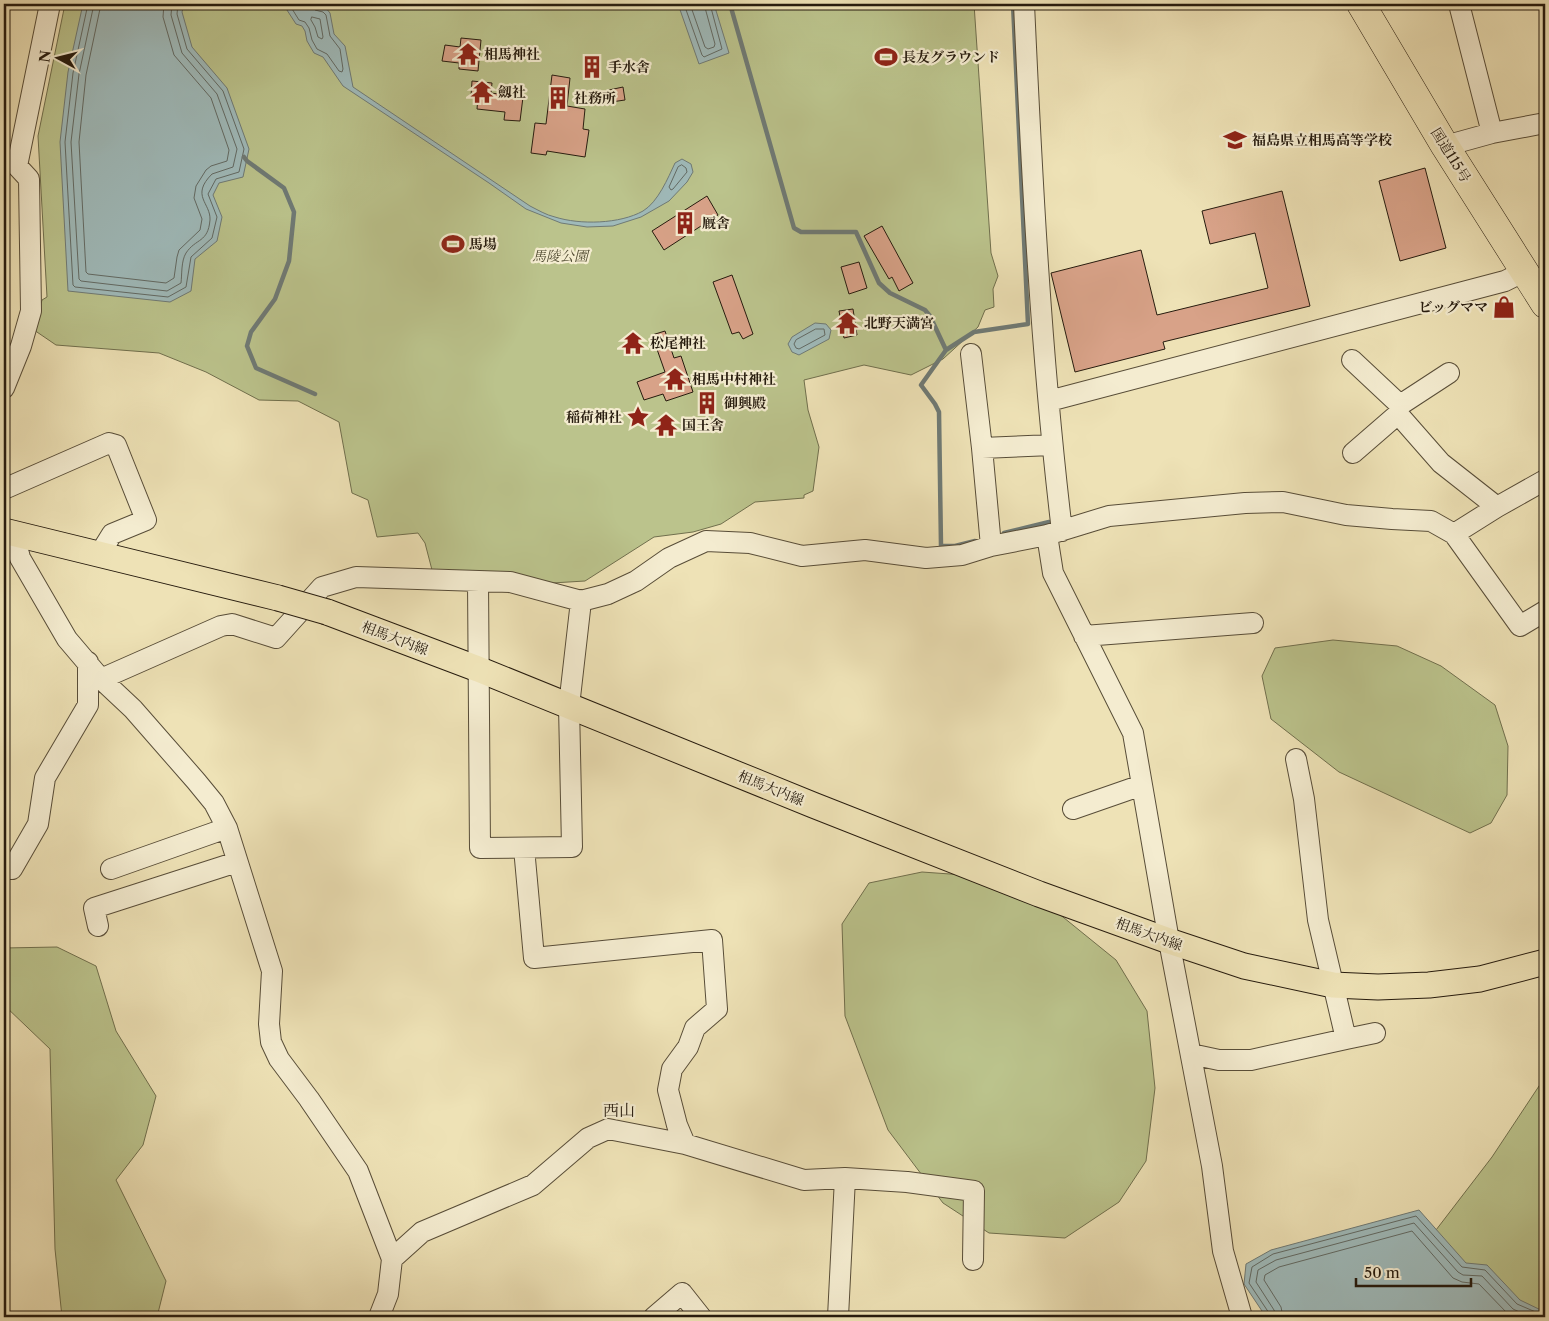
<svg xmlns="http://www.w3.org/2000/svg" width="1549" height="1321" font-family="'Libre Caslon Text','Noto Serif JP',serif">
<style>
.green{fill:#bbc38c;stroke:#706f4d}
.water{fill:#9fbaba;stroke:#6f7a75}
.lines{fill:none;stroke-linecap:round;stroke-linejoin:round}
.shore{stroke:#626a64;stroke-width:1}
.stream{stroke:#6f7a75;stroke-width:4.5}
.building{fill:#d8a288;stroke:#261b0e}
.minor-casing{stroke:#584d38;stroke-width:22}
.major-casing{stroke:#261b0e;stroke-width:27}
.highway-casing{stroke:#261b0e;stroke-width:29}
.minor{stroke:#f4ecd0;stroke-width:20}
.major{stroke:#eee2b6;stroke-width:25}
.highway{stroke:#eee2b6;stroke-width:28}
.major-bridge-casing{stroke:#261b0e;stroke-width:27;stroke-linecap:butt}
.major-bridge{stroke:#eee2b6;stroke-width:25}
.labels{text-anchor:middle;stroke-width:4.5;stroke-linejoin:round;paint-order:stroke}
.poi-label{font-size:14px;font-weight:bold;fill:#261b0e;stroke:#f4ecd0;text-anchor:start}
.street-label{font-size:14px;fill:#261b0e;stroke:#f4ecd0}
.park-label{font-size:14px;font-style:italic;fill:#534d34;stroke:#f4ecd0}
.quarter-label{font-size:16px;fill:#261b0e;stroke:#f4ecd0}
</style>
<rect width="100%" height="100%" fill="#eee2b6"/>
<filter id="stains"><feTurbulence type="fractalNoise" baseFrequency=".004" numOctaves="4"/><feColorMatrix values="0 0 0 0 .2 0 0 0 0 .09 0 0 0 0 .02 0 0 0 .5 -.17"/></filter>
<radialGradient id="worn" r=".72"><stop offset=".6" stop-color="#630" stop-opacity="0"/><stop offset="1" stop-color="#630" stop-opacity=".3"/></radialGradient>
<path class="green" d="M65 4H974L991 253 998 276 993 289 994 307 985 310 978 327 943 359 911 375 864 365 804 380 808 410 819 447 813 491 804 495V498L755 502 721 524 693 532 654 537 585 581 552 583 499 575 432 570 425 543 418 533 377 537 368 500 352 493 339 422 298 401 259 400 206 372 159 353 56 345 34 330 42 300 47 297 38 136Z
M1333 640 1397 646 1441 666 1495 705 1508 746 1507 795 1491 823 1470 833 1339 772 1271 719 1262 676 1275 648Z
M922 872 978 876 1058 913 1116 960 1147 1011 1155 1088 1146 1161 1119 1202 1065 1238 989 1233 943 1203 888 1130 845 1016 842 924 869 883Z
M57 947 96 966 116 1031 156 1096 143 1145 116 1180 166 1281 158 1313 153 1317H62L55 1249 50 1049 4 1005V948Z
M1545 1077V1317H1422L1436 1230 1492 1157Z"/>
<path class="water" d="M83 4H184L182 12 192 47 227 88 249 149 243 177 219 183 213 195 222 217 217 241 195 259 191 291 170 302 68 291 60 142 68 72Z
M280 4H307L325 7 330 13 334 34 345 46 353 87 530 206C538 210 546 215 555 217 580 225 620 224 643 211 658 202 668 178 675 163L682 159 691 164 693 172 687 182 669 201 641 217 613 226 587 227 561 223 526 209 489 183 343 86 323 57 314 53 307 41 305 31 302 26 296 24 285 7Z
M678 4H714L729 53 699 64Z
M815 323 826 324 831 330 829 339 799 355 792 352 788 344 792 337Z
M1419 1210 1466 1263 1487 1265 1520 1300 1545 1312V1317H1266L1244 1284 1246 1264 1271 1250Z"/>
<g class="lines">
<path class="shore" d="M88 4 73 73 65 142 73 285 75 287 168 297 186 287 191 257 212 238 217 217 208 194 216 179 239 172 244 149 223 91 187 49 177 14 178 4
M94 4 79 74 71 142 79 279 81 281 167 291 181 283C182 275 181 261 186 253 196 238 208 243 210 220 211 203 190 196 212 174L233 167 237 149 217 94 182 53 171 15 172 4
M101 4 86 75 79 142 86 272 88 274 166 283 174 278 177 257 179 250 200 230 202 219 194 198 196 186 206 170 211 166 227 161 229 150 211 98 174 55 163 17 164 4
M289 4 299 20 305 22 309 28 312 40 317 49 327 54 339 71 342 72 343 69 340 49 330 36 326 15 323 12 315 10 313 4
M684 4 702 55 704 57 722 49 710 4
M690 4 705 47 708 49 714 47 715 44 704 4
M312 17 320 19 323 37 322 39 318 37 315 27 311 20Z
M682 165 686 168 687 172 673 189 671 190 669 187 678 167Z
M816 329H824L825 335 799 349 796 348 794 344 796 340Z
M1269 1317V1313L1249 1283 1252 1267 1273 1254 1416 1216 1462 1267 1485 1270 1517 1304 1545 1316
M1276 1317 1274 1310 1256 1282 1258 1270 1276 1260 1414 1223 1458 1272 1463 1275 1482 1276 1513 1309 1530 1317
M1283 1317 1281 1307 1264 1280 1265 1275 1279 1267 1412 1231 1453 1278 1462 1282 1479 1284 1507 1313 1513 1317"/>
<path class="stream" d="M730 4 794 228 801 232H856L879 283 890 293 925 310 930 316 946 350
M244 157 247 161 284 188 294 212 289 261 275 299 251 332 247 346 256 368 315 394
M1004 533 1049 522
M975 541 955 546H941L939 412 935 404 921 385 946 350 974 332 1028 324 1013 4"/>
</g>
<path class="building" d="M461 38 481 40 478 71 459 69V63L442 61 445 45 460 47Z
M552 75 570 78 567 106 585 109 583 129 589 130 585 157 547 151 546 155 531 153 535 123 546 124Z
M472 81 492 83 491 93 523 97 520 121 504 120 505 112 477 109 478 97 471 96Z
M623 87 625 100 611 102 609 90Z
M1425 168 1446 248 1400 261 1379 181Z
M1282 191 1310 306 1163 342 1165 349 1075 372 1051 273 1141 250 1157 315 1268 288 1255 233 1210 244 1202 211Z
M707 196 718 215 664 250 652 231Z
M882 226 913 283 899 291 892 277 889 279 864 236Z
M859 262 867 288 849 294 841 267Z
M732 275 753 334 743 339 739 332 732 334 713 282Z
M853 309 857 335 844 338 839 311Z
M665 331 674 358 681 356 693 392 666 401 663 394 644 400 637 382 665 372 652 335Z"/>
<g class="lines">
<defs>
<path id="minor" d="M1024 4C1032 180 1041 356 1062 531
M1459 4 1492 133
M1445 146 1492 133 1545 123
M971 354 982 448 991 546
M1352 360 1400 405 1398 414 1441 463 1497 507
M4 388 21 346 31 311 29 179 17 166 50 4
M1049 401 1505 281 1525 271
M1400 405 1449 373
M982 448 1052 445
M1353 453 1398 414
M4 489 109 443 116 445 146 520 112 534 99 555
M14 534 20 558 67 639 101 679 133 709 196 781 214 803 227 828 272 971 269 1024 271 1042 279 1059 309 1099 358 1171 392 1259 388 1294 379 1317
M1454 534 1520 626 1545 611
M1047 535 1053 573 1133 733 1169 941 1212 1166 1223 1251 1242 1317
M478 582 480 848 572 847 569 706 581 601 608 594 636 581 669 558 706 541 750 543 802 556 865 550 926 558 962 555 991 546 1047 535 1109 516 1245 503 1283 502 1346 515 1392 519 1431 521 1454 534 1497 507 1545 480
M1084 636 1253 623
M101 679 221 626 232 624 276 638 322 587 356 577 510 582 581 601
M1073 809 1142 785
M524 848 534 958 712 940 717 1009 695 1028 688 1047 672 1069 668 1090 677 1125 685 1144 804 1180 845 1178 907 1182 974 1191 973 1260
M4 867 12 869 38 824 45 778 88 705V662
M111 869 227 828
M98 926 94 908 237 862
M1346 1039 1375 1033
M1191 1054 1219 1060H1251L1346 1039 1318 920 1304 799 1296 759
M392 1259 422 1232 533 1185 588 1138 608 1129 685 1144
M654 1317 682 1293 701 1317
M838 1317 845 1178"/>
<path id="major" d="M4 531 278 598
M327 612 478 669 813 805 1039 894 1169 941 1244 966 1333 985 1378 987 1429 985 1480 979 1545 962"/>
<path id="highway" d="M1361 4 1445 146 1545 304"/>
</defs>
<use href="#minor" class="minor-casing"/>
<use href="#major" class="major-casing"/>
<use href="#highway" class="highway-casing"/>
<use href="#minor" class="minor"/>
<use href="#major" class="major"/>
<use href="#highway" class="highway"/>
<defs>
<path id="major-bridge" d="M278 598 327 612"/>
</defs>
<use href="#major-bridge" class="major-bridge-casing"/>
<use href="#major-bridge" class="major-bridge"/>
</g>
<defs>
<symbol id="temple-bare" viewBox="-9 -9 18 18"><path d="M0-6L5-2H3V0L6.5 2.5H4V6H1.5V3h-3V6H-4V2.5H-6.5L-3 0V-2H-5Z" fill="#8f2418" stroke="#f4ecd0" stroke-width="2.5" paint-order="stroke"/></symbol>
<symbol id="stadium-bare" viewBox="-9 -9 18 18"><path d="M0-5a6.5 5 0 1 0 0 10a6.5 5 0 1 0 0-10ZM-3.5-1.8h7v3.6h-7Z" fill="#8f2418" stroke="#f4ecd0" stroke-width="2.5" paint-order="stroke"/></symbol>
<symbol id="building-bare" viewBox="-9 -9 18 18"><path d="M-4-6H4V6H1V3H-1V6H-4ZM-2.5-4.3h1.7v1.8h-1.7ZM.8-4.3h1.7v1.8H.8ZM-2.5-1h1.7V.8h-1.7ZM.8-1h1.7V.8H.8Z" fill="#8f2418" stroke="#f4ecd0" stroke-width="2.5" paint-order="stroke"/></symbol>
<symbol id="school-bare" viewBox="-9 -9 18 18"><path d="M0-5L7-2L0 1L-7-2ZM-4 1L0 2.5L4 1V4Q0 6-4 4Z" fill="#8f2418" stroke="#f4ecd0" stroke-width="2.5" paint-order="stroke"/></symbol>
<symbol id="shop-bare" viewBox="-9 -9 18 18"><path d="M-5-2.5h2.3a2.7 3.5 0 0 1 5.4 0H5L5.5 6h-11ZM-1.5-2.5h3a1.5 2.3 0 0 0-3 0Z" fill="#8f2418" stroke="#f4ecd0" stroke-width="2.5" paint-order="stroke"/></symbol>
<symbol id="sight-bare" viewBox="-9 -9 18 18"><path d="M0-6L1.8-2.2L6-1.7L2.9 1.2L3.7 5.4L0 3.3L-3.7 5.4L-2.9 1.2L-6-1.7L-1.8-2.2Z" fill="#8f2418" stroke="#f4ecd0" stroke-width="2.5" paint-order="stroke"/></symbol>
</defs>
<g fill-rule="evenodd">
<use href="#temple-bare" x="452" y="38" width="32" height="32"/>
<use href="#stadium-bare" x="870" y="41" width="32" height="32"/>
<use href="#building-bare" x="576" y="51" width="32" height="32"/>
<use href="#temple-bare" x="466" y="76" width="32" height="32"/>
<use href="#building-bare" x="542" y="82" width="32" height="32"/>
<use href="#school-bare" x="1219" y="124" width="32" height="32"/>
<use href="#building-bare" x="669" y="207" width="32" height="32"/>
<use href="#stadium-bare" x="437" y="228" width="32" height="32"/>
<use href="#shop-bare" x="1488" y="291" width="32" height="32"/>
<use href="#temple-bare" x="831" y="307" width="32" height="32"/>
<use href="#temple-bare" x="617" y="327" width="32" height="32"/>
<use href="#temple-bare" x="659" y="363" width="32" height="32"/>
<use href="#building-bare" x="691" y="387" width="32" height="32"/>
<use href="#sight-bare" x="622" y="401" width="32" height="32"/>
<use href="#temple-bare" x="650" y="409" width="32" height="32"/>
</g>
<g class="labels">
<g class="poi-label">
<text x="484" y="59">相馬神社</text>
<text x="902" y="62">長友グラウンド</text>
<text x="608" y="72">手水舎</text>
<text x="498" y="97">劔社</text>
<text x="574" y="103">社務所</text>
<text x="1252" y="145">福島県立相馬高等学校</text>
<text x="702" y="228">厩舎</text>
<text x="469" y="249">馬場</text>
<text x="1488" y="312" text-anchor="end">ビッグママ</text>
<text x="864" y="328">北野天満宮</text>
<text x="650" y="348">松尾神社</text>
<text x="692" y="384">相馬中村神社</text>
<text x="724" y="408">御興殿</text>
<text x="622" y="422" text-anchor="end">稲荷神社</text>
<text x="682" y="430">国王舎</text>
</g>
<g class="street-label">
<text transform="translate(1451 155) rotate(58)" y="5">国道115号</text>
<text transform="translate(395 638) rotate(21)" y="5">相馬大内線</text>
<text transform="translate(771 788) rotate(22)" y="5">相馬大内線</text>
<text transform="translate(1149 934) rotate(20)" y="5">相馬大内線</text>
</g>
<g class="park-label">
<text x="560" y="261">馬陵公園</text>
</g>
<g class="quarter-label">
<text x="619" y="1116">西山</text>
</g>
</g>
<rect width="1549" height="1321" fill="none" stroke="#eee2b6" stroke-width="20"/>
<rect x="5" y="5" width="1539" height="1311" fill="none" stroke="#261b0e" stroke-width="2.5"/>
<rect x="10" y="10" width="1529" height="1301" fill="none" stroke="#261b0e"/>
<g transform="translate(58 58) rotate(277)" stroke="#f4ecd0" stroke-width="4" paint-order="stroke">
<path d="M0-4L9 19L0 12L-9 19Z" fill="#261b0e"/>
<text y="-8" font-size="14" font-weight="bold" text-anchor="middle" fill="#261b0e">N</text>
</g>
<path d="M1356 1278v8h115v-8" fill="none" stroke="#261b0e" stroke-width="2.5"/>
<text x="1364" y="1278" font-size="15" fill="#261b0e" stroke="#f4ecd0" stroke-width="4" paint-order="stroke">50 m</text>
<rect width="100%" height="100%" filter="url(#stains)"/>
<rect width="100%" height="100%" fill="url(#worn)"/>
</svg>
